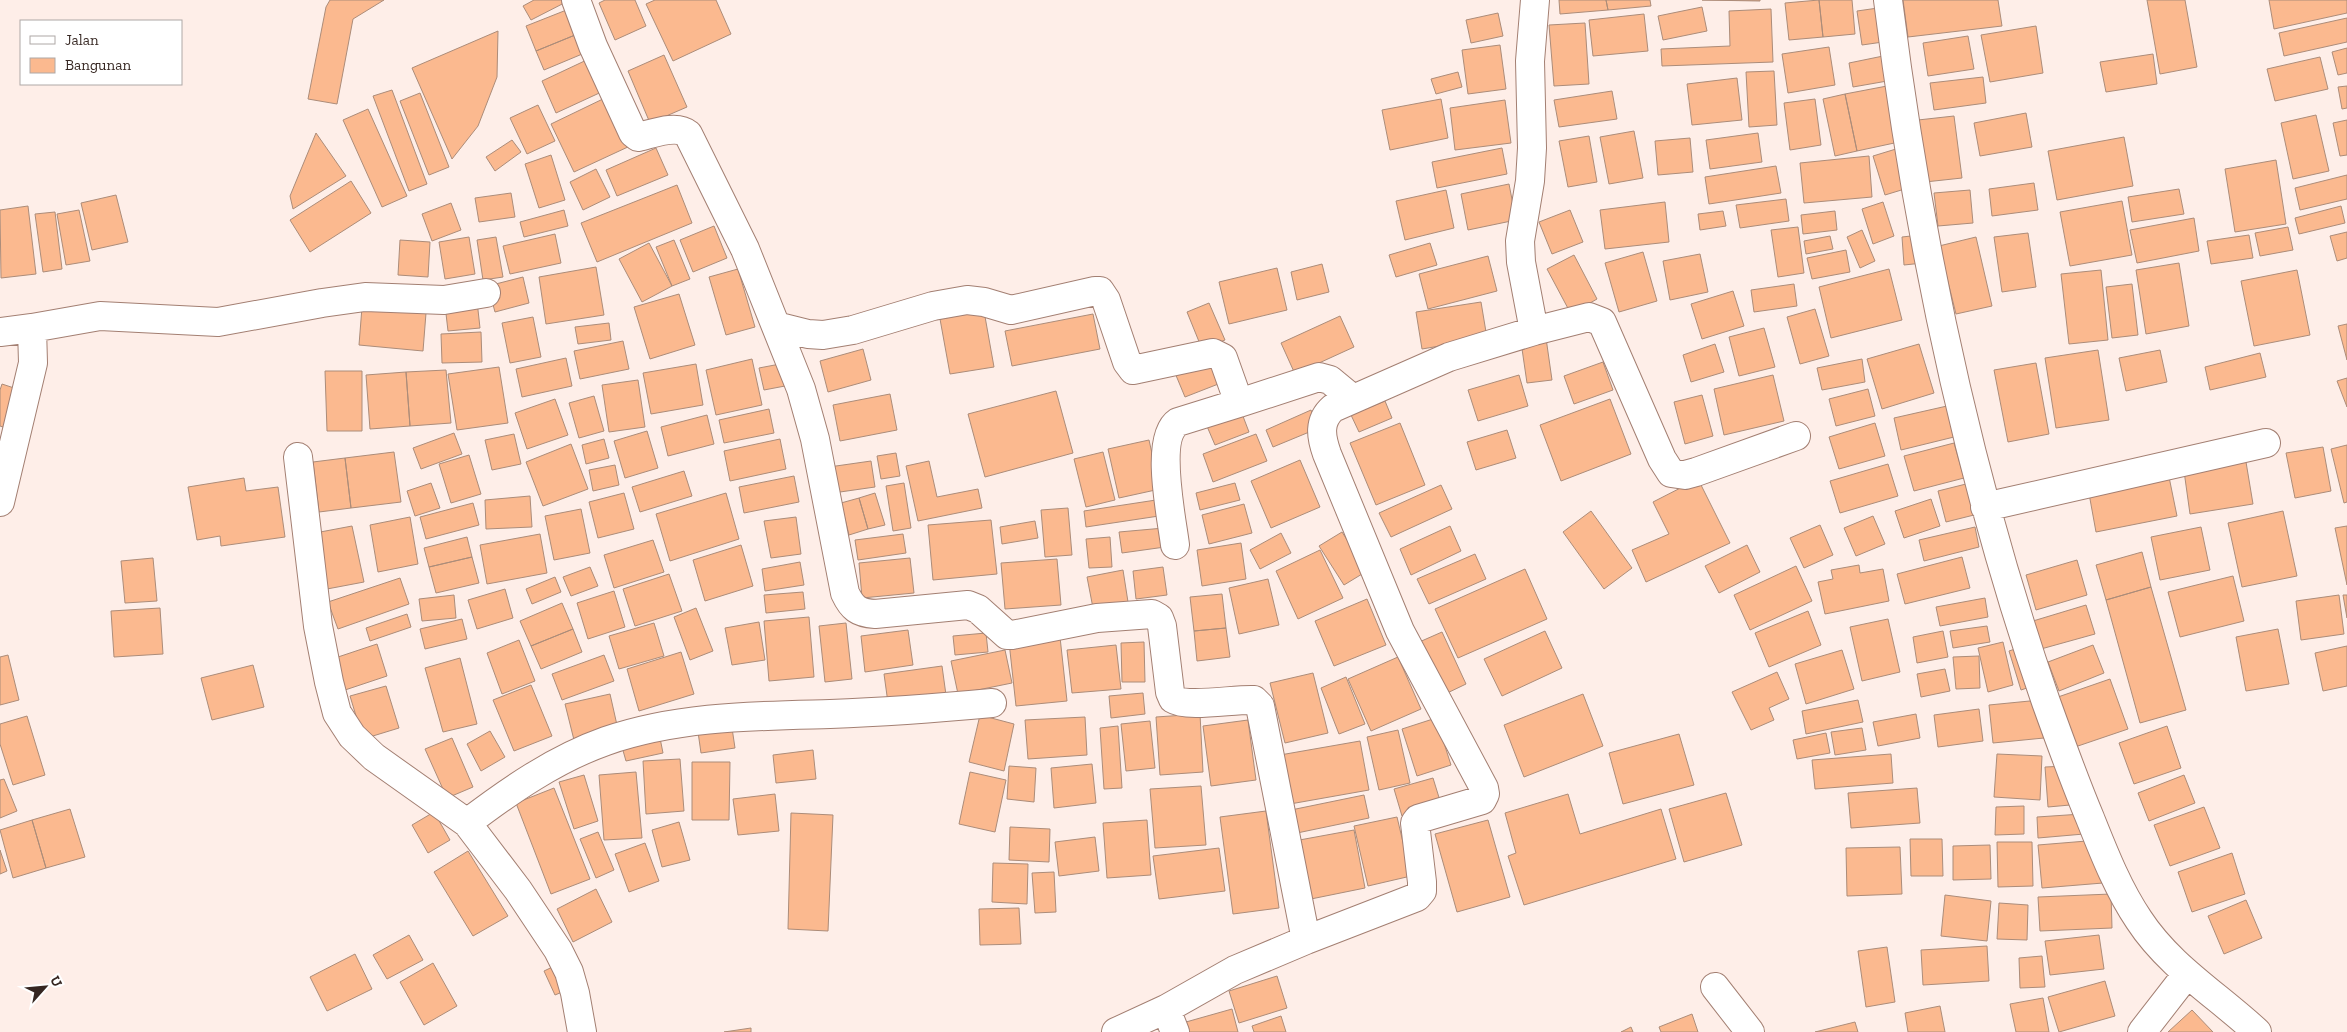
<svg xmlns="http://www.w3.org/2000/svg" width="2347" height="1032" font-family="'Zilla Slab',serif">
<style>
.building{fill:#fbb98f;stroke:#ac8c79}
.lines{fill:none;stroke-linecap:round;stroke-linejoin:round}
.minor-casing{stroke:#a37f72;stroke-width:30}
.minor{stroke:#fff;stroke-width:28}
</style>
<rect width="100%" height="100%" fill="#feeee8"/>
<path class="building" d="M330 0H384L353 19 337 104 308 99 326 7Z
M534 0H570L531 20 523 6Z
M605 0H635L646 26 615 40 599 3Z
M655 0H716L731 34 673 61 646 4Z
M1559 0H1606L1608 10 1560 14Z
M1606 0H1650L1651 6 1608 10Z
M1702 0H1760V1Z
M1819 0 1823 37 1789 40 1785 3Z
M1819 0H1852L1855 34 1823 37Z
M1903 0H1998L2002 26 1908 37Z
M2147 0H2185L2197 67 2160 74Z
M2269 0H2347V13L2274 29Z
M1702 7 1707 31 1663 40 1658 16Z
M1885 7 1890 41 1862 45 1857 11Z
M569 9 580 33 536 51 526 26Z
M1771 9 1773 62 1662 66 1661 49 1730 46 1729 11Z
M1498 13 1503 36 1471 43 1466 20Z
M1644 14 1648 51 1593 56 1589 20Z
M2347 18V42L2284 56 2279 33Z
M1585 23 1589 84 1554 86 1549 25Z
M2036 26 2043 73 1990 82 1981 35Z
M498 31 497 77 478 126 452 159 412 68Z
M580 33 587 52 544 70 536 51Z
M1968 36 1974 69 1928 76 1923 43Z
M1500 45 1506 89 1468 94 1462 50Z
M1829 47 1835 85 1788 93 1782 54Z
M2347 48V73L2338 75 2332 52Z
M2153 54 2157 84 2106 92 2100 62Z
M664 55 687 107 650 123 628 71Z
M1888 55 1893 80 1853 87 1849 63Z
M593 57 608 89 556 113 542 81Z
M2320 57 2328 89 2275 101 2267 69Z
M1774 71 1777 125 1749 127 1746 72Z
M1458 72 1462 87 1436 94 1431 79Z
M1983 77 1986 103 1934 110 1930 83Z
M1737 78 1742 120 1692 125 1687 84Z
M1887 86 1899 142 1857 151 1845 94Z
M2347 86V108L2342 109 2338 87Z
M392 90 427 184 409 191 373 96Z
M1612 91 1617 119 1559 127 1554 100Z
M420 93 449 167 429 175 400 101Z
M1845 94 1857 151 1835 156 1823 99Z
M607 97 630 146 574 172 551 124Z
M1441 99 1448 138 1390 150 1382 110Z
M1815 99 1821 145 1790 150 1784 103Z
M1505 100 1511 143 1455 150 1450 108Z
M538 105 555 141 527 154 510 118Z
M368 109 407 196 382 207 343 120Z
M2026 113 2032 147 1980 156 1974 123Z
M2316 115 2329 171 2293 179 2281 123Z
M1954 116 1962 178 1925 182 1918 120Z
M2347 120V155L2340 156 2333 123Z
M1634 131 1643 178 1609 184 1600 137Z
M316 133 346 176 293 209 290 196Z
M1758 133 1762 162 1710 169 1706 140Z
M1589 136 1597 182 1568 187 1559 141Z
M2124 137 2133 186 2057 200 2048 151Z
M1690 138 1693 172 1658 175 1655 141Z
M512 140 521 152 495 171 486 157Z
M656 148 668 175 617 196 606 170Z
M1502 148 1507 174 1437 188 1432 162Z
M1896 149 1908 188 1885 195 1873 156Z
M551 155 565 200 539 208 525 164Z
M1869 156 1872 197 1804 203 1800 163Z
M2276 160 2286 224 2235 232 2225 169Z
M1776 166 1781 193 1709 204 1705 177Z
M596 169 610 197 583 210 570 182Z
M2347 175V199L2300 210 2295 188Z
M351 181 371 213 310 252 290 220Z
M2034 183 2038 210 1992 216 1989 189Z
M1509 184 1516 220 1468 230 1461 194Z
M677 185 692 223 597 262 581 223Z
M2179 189 2184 214 2132 222 2128 197Z
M1446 190 1454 228 1405 240 1396 201Z
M1970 190 1973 223 1938 226 1934 193Z
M511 193 515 217 479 222 475 198Z
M116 195 128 242 92 250 81 203Z
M1786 199 1789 221 1740 228 1736 205Z
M2122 201 2132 255 2070 266 2060 212Z
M1665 202 1669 242 1605 249 1600 210Z
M1883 202 1894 236 1873 244 1862 209Z
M451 203 461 230 432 241 422 214Z
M28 206 36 274 1 278 0 210Z
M2341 206 2345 223 2299 234 2295 218Z
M79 210 90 261 66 265 57 214Z
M564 210 568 226 524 237 520 222Z
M1570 210 1583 242 1552 254 1539 222Z
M1723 211 1726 226 1700 230 1698 214Z
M1835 211 1837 230 1803 234 1801 215Z
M55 212 62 269 43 272 35 214Z
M2194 218 2199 251 2137 263 2130 230Z
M714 226 727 258 693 272 680 240Z
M1798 227 1804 273 1778 277 1771 230Z
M2288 227 2293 250 2260 256 2255 233Z
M1862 230 1875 261 1860 268 1847 237Z
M2347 232V258L2337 261 2330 236Z
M2028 233 2036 287 2002 292 1994 237Z
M555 234 561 263 510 274 503 246Z
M1920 235 1923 263 1904 265 1902 237Z
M2249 235 2253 258 2211 264 2207 241Z
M1830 236 1833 249 1806 254 1804 241Z
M469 237 475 274 445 279 439 242Z
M496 237 503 277 483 280 477 240Z
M1976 237 1992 306 1956 314 1939 246Z
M400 240 430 242 428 277 398 275Z
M674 240 690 279 672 286 656 247Z
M649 243 672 286 642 302 619 259Z
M1430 243 1437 265 1396 277 1389 255Z
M1846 250 1850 272 1812 279 1807 258Z
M1643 252 1657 301 1619 312 1605 263Z
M1700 254 1708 292 1670 300 1663 261Z
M1574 255 1597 299 1571 314 1547 269Z
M1488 256 1497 291 1428 309 1419 274Z
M2179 263 2189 326 2146 334 2136 270Z
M1322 264 1329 292 1297 300 1291 272Z
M596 267 604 315 546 324 539 277Z
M1277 268 1287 310 1229 324 1219 282Z
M738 269 755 327 726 335 709 277Z
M1889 269 1902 320 1831 338 1819 287Z
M2101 270 2108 340 2069 344 2061 274Z
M2297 270 2310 335 2254 346 2241 281Z
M523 277 529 303 495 312 488 286Z
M1794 284 1797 306 1754 312 1751 290Z
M2132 284 2138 335 2112 338 2106 287Z
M1733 291 1744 326 1702 339 1691 304Z
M679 294 695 345 650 359 634 307Z
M477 301 480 328 448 331 445 305Z
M1481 302 1487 338 1422 349 1416 312Z
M1209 303 1225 340 1202 349 1187 312Z
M362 307 426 313 423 351 359 345Z
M1815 309 1829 356 1800 364 1787 317Z
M984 311 994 367 950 374 940 319Z
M1093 314 1100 349 1012 366 1005 331Z
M1340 316 1354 347 1295 374 1281 343Z
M533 317 541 357 510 363 502 323Z
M609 323 611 340 578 344 575 327Z
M2347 324V360L2338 326Z
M1764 328 1775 367 1739 376 1729 337Z
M481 332 482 362 442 363 441 334Z
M1546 338 1552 380 1527 383 1521 342Z
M623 341 629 369 580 379 574 351Z
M1715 344 1724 372 1691 382 1683 355Z
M1919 344 1934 393 1882 409 1867 359Z
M863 349 871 380 828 392 820 361Z
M2098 350 2109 420 2056 428 2045 358Z
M2160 350 2167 382 2126 391 2119 358Z
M2260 353 2266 377 2210 390 2205 367Z
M566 358 572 386 522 397 516 369Z
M752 359 762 405 716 415 706 370Z
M1217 359 1226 381 1185 397 1175 373Z
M1862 359 1865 382 1822 390 1817 368Z
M1603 362 1613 390 1574 404 1564 376Z
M2036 363 2049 434 2008 442 1994 370Z
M696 364 703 405 651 414 643 373Z
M780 364 785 386 764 390 759 368Z
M499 367 508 423 457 430 448 374Z
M446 370 451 423 410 426 406 372Z
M325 371H362V431H327Z
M406 372 410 426 370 429 366 375Z
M1519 375 1528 406 1478 421 1468 390Z
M1773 375 1784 421 1724 435 1714 389Z
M2347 378V407L2337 381Z
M638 380 645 427 609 432 602 385Z
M2 384 26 392 14 431 0 426V390Z
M1868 389 1875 416 1836 426 1829 399Z
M1056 391 1073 453 985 477 968 414Z
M890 394 897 430 840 441 833 405Z
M1702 395 1713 436 1685 444 1674 402Z
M594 396 604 431 579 438 569 403Z
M555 399 568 435 527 449 515 413Z
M1610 399 1631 454 1561 481 1540 425Z
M1385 401 1392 418 1359 432 1351 415Z
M1947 406 1954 437 1901 450 1894 418Z
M769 409 774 433 724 443 719 420Z
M1311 410 1319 428 1273 447 1266 430Z
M1241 411 1249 432 1215 445 1206 424Z
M707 415 714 444 668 456 661 427Z
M1400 423 1425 485 1376 505 1350 443Z
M1875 423 1885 456 1839 469 1829 437Z
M1507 430 1516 458 1476 470 1467 442Z
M647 431 658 468 625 478 614 441Z
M454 433 462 454 421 469 413 448Z
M514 434 521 464 492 470 485 440Z
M1256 434 1267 461 1213 482 1203 454Z
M604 439 609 458 586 464 582 445Z
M780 439 786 469 730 481 724 451Z
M1149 440 1160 489 1119 498 1108 449Z
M1954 443 1964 478 1914 491 1904 456Z
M571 444 588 489 543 506 526 462Z
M2347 445V502L2344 503 2331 449Z
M2323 447 2331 491 2295 498 2286 453Z
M394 452 401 502 351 508 345 458Z
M1103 452 1115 500 1086 507 1074 459Z
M896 453 900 476 881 479 877 456Z
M469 455 481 494 451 503 439 464Z
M345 458 351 508 319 512 313 462Z
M1300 460 1320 507 1271 528 1251 481Z
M871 461 875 487 833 493 829 467Z
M929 461 937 497 978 489 982 508 918 521 906 466Z
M2246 462 2253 504 2190 514 2184 471Z
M1888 464 1898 496 1840 513 1830 481Z
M615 465 619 485 593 491 589 470Z
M684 471 692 496 640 512 632 487Z
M2168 472 2177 516 2096 532 2088 488Z
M794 476 799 502 744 513 739 487Z
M244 478 246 491 278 487 285 537 221 546 220 536 197 540 188 487Z
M1698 479 1730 543 1646 582 1632 550 1669 534 1653 502Z
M1974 482 1982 513 1946 522 1938 491Z
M431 483 440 508 415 516 407 491Z
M904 483 911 528 893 531 886 486Z
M1235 483 1240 500 1200 510 1196 493Z
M1441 485 1452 509 1391 537 1379 513Z
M624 493 634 529 598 538 589 502Z
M726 493 739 539 670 561 656 514Z
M875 493 885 525 868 529 859 498Z
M530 496 532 527 486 529 485 500Z
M859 498 868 529 849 535 841 503Z
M1931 499 1940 526 1904 538 1895 511Z
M1156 500 1159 516 1086 527 1084 511Z
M473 503 479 525 426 539 420 517Z
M1244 504 1252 533 1209 544 1202 515Z
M1068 508 1072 555 1045 557 1041 510Z
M581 509 590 553 554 560 545 516Z
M1591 511 1632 568 1604 589 1563 532Z
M2283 511 2297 576 2242 587 2228 523Z
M1873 516 1885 544 1856 556 1844 528Z
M410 517 418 564 378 572 370 525Z
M796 517 801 554 771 558 764 521Z
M991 520 997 574 933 580 928 525Z
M1035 521 1038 538 1002 544 1000 527Z
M1820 525 1833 555 1804 568 1790 538Z
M352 526 364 582 327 589 315 533Z
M1450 526 1461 551 1411 575 1400 549Z
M2347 526V585L2335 528Z
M1975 527 1979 547 1924 561 1919 540Z
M2201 527 2210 570 2160 580 2151 537Z
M1164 528 1165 547 1122 553 1119 532Z
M1342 532 1367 571 1344 585 1319 546Z
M1281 533 1291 553 1260 569 1250 550Z
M540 534 547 573 487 584 480 545Z
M903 534 906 553 858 560 855 540Z
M467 537 472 557 429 567 424 548Z
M1110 537 1112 567 1089 568 1086 539Z
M653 540 664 572 614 588 604 555Z
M1241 543 1246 579 1202 586 1197 550Z
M741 545 753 586 705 601 693 560Z
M1747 545 1760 572 1719 593 1705 566Z
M1320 550 1343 598 1298 619 1276 571Z
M2142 552 2151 587 2106 600 2096 565Z
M1475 554 1486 579 1429 604 1417 579Z
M472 557 479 583 436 593 429 567Z
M1962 557 1970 588 1905 604 1897 574Z
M153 558 157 601 125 603 121 561Z
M910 558 914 593 862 598 859 563Z
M1057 559 1061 605 1005 609 1001 563Z
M2077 560 2087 595 2036 610 2026 575Z
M800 562 804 585 765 591 762 569Z
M1859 565 1860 573 1883 569 1889 601 1825 614 1818 582 1833 579 1831 570Z
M1796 566 1812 601 1750 630 1734 595Z
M590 567 598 586 571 596 563 577Z
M1163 567 1167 595 1136 599 1133 571Z
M1525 569 1547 619 1458 658 1435 609Z
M1123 570 1128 602 1093 608 1087 577Z
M669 574 682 611 635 626 623 589Z
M2233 576 2244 621 2180 637 2168 592Z
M555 577 561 592 532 604 526 589Z
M400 578 409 604 338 629 328 602Z
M1268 579 1279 625 1239 634 1229 588Z
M2151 587 2186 710 2140 723 2106 600Z
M505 589 513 618 477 629 468 600Z
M614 591 625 627 588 639 577 603Z
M803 592 805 609 766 613 764 595Z
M1222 594 1226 628 1194 631 1190 597Z
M454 595 456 618 422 621 419 599Z
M2339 595 2344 634 2301 640 2296 601Z
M2343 595H2347V618Z
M1985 598 1988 617 1940 626 1936 607Z
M1367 599 1386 645 1334 666 1315 621Z
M562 603 573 629 531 646 520 621Z
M2086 605 2095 634 2041 649 2033 621Z
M160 608 163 654 114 657 111 611Z
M696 608 713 651 690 660 674 617Z
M1808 611 1821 645 1769 667 1755 633Z
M407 614 411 627 370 641 366 628Z
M809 617 814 677 769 681 764 621Z
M462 619 467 639 425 649 420 629Z
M1888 619 1900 672 1862 681 1850 627Z
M759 622 765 660 732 665 725 628Z
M654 623 664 656 619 669 609 636Z
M846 623 852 679 825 682 819 626Z
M1987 626 1990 642 1953 648 1950 631Z
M1226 628 1230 657 1197 661 1194 631Z
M573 629 582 652 541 669 531 646Z
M2278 629 2289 684 2246 691 2236 637Z
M908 630 913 665 865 672 861 636Z
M1545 631 1562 668 1502 696 1484 659Z
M1943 631 1948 657 1917 663 1913 637Z
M1442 632 1466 684 1441 696 1417 643Z
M986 633 988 652 955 655 953 636Z
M1060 637 1067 701 1016 706 1009 642Z
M519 640 535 681 502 694 487 653Z
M1144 642 1145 682H1122L1121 643Z
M2003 642 2013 685 1988 692 1978 648Z
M377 644 387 676 345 690 335 658Z
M1116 645 1121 689 1072 693 1067 650Z
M2093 645 2104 673 2059 691 2048 662Z
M2024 646 2036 685 2021 690 2009 651Z
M2347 646V686L2323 691 2315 653Z
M1005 650 1012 683 958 694 951 661Z
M1842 650 1854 689 1806 704 1795 664Z
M681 652 694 694 639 711 627 669Z
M8 655 19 700 0 705V657Z
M604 655 614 681 562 700 552 674Z
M1979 656 1980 688 1956 689 1953 657Z
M1398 657 1421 709 1371 731 1348 679Z
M460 658 477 724 443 732 425 668Z
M253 665 264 707 212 720 201 678Z
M942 666 946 695 888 703 884 674Z
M1945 669 1950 691 1921 697 1917 674Z
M1777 672 1789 699 1769 708 1774 720 1751 730 1732 692Z
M1313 673 1328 733 1285 743 1270 683Z
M1346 677 1365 724 1339 734 1321 688Z
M2110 679 2128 729 2075 747 2058 697Z
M531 685 552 736 514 751 493 700Z
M386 686 399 728 363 739 350 696Z
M1143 693 1145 714 1111 718 1109 696Z
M610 694 619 734 575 744 565 704Z
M1583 694 1603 746 1524 777 1504 725Z
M1858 700 1863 722 1806 734 1802 711Z
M2040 700 2044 738 1993 743 1989 705Z
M1979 709 1983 741 1938 747 1934 715Z
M1200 714 1203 772 1160 775 1156 717Z
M1916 714 1920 738 1878 746 1873 722Z
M980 715 1014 724 1004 771 969 762Z
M27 716 45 775 13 785 0 744V724Z
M1085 717 1087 755 1028 759 1025 720Z
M1436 718 1451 765 1417 776 1402 729Z
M1248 720 1256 780 1211 786 1203 726Z
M1150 721 1155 768 1126 771 1121 724Z
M1118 726 1122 788 1104 789 1100 728Z
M2167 726 2181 768 2134 784 2119 743Z
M732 728 735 748 701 753 698 732Z
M1862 728 1866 750 1835 755 1831 732Z
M1398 730 1410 783 1379 790 1367 737Z
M490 731 505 757 481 771 467 744Z
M1826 733 1830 753 1797 759 1793 740Z
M1679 734 1694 785 1623 804 1609 753Z
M452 738 473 787 447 798 425 749Z
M660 738 663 753 626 761 622 747Z
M1360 741 1369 790 1290 804 1280 755Z
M813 750 816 779 776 783 773 755Z
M1891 754 1893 783 1815 789 1812 760Z
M1997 754 2042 756 2040 800 1994 797Z
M680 759 684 811 646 814 643 761Z
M692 762H730L729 820H692Z
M1092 764 1096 803 1054 808 1051 768Z
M1009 766 1036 768 1034 802 1007 799Z
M2067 766 2070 805 2048 807 2045 767Z
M636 772 642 838 604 840 599 775Z
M970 772 1006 780 995 832 959 824Z
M584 775 598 821 574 829 559 782Z
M2184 775 2195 803 2149 821 2138 793Z
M1433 778 1441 804 1402 816 1394 789Z
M4 779 17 811 0 818V780Z
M1201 786 1206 845 1155 848 1150 789Z
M554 788 590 879 551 894 516 803Z
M1917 788 1920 823 1851 828 1848 793Z
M1726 793 1742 845 1684 862 1669 809Z
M775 794 779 831 738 835 733 799Z
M1568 794 1580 834 1661 809 1676 859 1524 905 1508 856 1516 853 1505 813Z
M1364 795 1369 818 1297 833 1291 810Z
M2024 806V834L1995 835 1996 807Z
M2204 807 2220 848 2170 866 2154 825Z
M70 809 85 857 46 868 32 820Z
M1266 811 1279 908 1233 914 1220 817Z
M434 812 450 840 428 853 412 825Z
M791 813 833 815 828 931 788 929Z
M2082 814 2084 834 2038 838 2037 817Z
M1397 817 1411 876 1368 886 1354 826Z
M32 820 46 868 13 878 0 830Z
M1147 820 1151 875 1107 878 1103 823Z
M1488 820 1510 897 1457 912 1435 834Z
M679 822 690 860 662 867 652 830Z
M1010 827 1050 829 1049 862 1009 860Z
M1354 830 1365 888 1306 900 1294 841Z
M598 832 614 870 596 878 580 839Z
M1095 837 1099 871 1059 876 1055 842Z
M1910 839H1942L1943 876H1911Z
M2099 840 2103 883 2042 888 2038 845Z
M1997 842H2032L2033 886 1998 887Z
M645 843 659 881 629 892 615 854Z
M1990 845 1991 879 1953 880V846Z
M1900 847 1902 894 1847 896 1846 848Z
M1219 848 1225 891 1159 899 1153 856Z
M0 850 7 871 0 874Z
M468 851 508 916 473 936 434 872Z
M2232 853 2245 894 2192 912 2178 872Z
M993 863 1028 864 1027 904 992 902Z
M1054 872 1056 912 1035 913 1032 873Z
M596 889 612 922 573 942 557 909Z
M2111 894 2112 928 2040 931 2038 897Z
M1945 895 1991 901 1987 941 1941 936Z
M2246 900 2262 938 2224 954 2208 916Z
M1999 903 2028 905 2027 940 1997 939Z
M1019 908 1021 944 980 945 979 909Z
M409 935 423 960 387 979 373 955Z
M2099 935 2104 969 2050 975 2045 941Z
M1987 946 1989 981 1923 985 1921 950Z
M1887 947 1895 1002 1866 1007 1858 951Z
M355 954 372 989 327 1011 310 977Z
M2042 956 2045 987 2020 988 2019 958Z
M433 963 457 1006 424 1025 400 982Z
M561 963 572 988 555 995 544 971Z
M1277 976 1287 1008 1239 1023 1229 991Z
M2105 981 2115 1016 2059 1032 2048 997Z
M2043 998 2049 1032H2016L2010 1004Z
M1940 1006 1945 1032H1908L1905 1013Z
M1232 1009 1238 1032H1189L1186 1022Z
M2192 1010 2213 1032H2168Z
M1692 1014 1698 1032H1661L1659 1027Z
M1281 1016 1286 1032H1254L1252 1026Z
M1855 1022 1858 1032H1815Z
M1631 1027 1633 1032H1621Z
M751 1028V1032H724Z"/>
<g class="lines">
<defs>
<path id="minor" d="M576 0 593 46 633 133 638 137C652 134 676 124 688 134L745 249 801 389 815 439 845 593C852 608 858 613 875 614L968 605 978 609 1007 635H1012L1097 618 1152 614 1159 618 1162 626 1170 692 1173 699C1187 708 1234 699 1254 700L1260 706 1306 940 1235 970 1166 1009 1116 1032
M1535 0 1530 61 1532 148 1530 181 1520 241 1521 262 1534 331 1589 317 1602 322 1662 459 1671 473 1685 475 1696 472 1796 436
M1888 0C1918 240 1967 474 2046 702 2060 741 2074 780 2090 818 2104 853 2118 889 2139 920 2169 966 2217 995 2257 1032
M776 326 808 334 823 335 853 330 933 306 967 300 984 302 1011 310 1095 291H1100L1106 300 1127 362 1133 370 1213 353 1223 358 1239 403 1178 422C1154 438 1172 519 1175 545
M0 332 32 328
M1239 403 1319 377 1330 380 1353 399
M298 457 318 626 329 682 337 713 352 736 374 757 467 823 518 890 558 950 569 972 575 993 582 1032
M0 502 33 363 32 328 100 316 218 322 322 303 365 297 444 300 486 293
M1985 507 2266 443
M467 823C509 791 555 759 606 741 678 716 755 716 830 714 884 712 938 708 992 703
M1306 940 1417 897 1422 891V882L1415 823 1418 819 1482 800 1485 794 1484 788 1400 631 1327 454C1321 437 1318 421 1333 408L1449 357 1534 331
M1715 987 1750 1032
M1166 1009 1175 1032
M2142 1032 2187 974"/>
</defs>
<use href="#minor" class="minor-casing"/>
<use href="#minor" class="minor"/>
</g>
<rect x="20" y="20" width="162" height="65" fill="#ffffff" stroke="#aea8a6"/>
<rect x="30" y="36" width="25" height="8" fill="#ffffff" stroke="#aea8a6"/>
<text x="65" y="45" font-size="15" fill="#352621">Jalan</text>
<rect x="30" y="58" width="25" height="15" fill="#fbb98f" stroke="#aea8a6"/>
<text x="65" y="70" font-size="15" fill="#352621">Bangunan</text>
<g transform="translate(45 987) rotate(63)" stroke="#ffffff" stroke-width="4" paint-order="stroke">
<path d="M0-4L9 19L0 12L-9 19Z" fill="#352621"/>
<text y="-8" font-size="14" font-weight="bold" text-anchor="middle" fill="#352621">U</text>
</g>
</svg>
